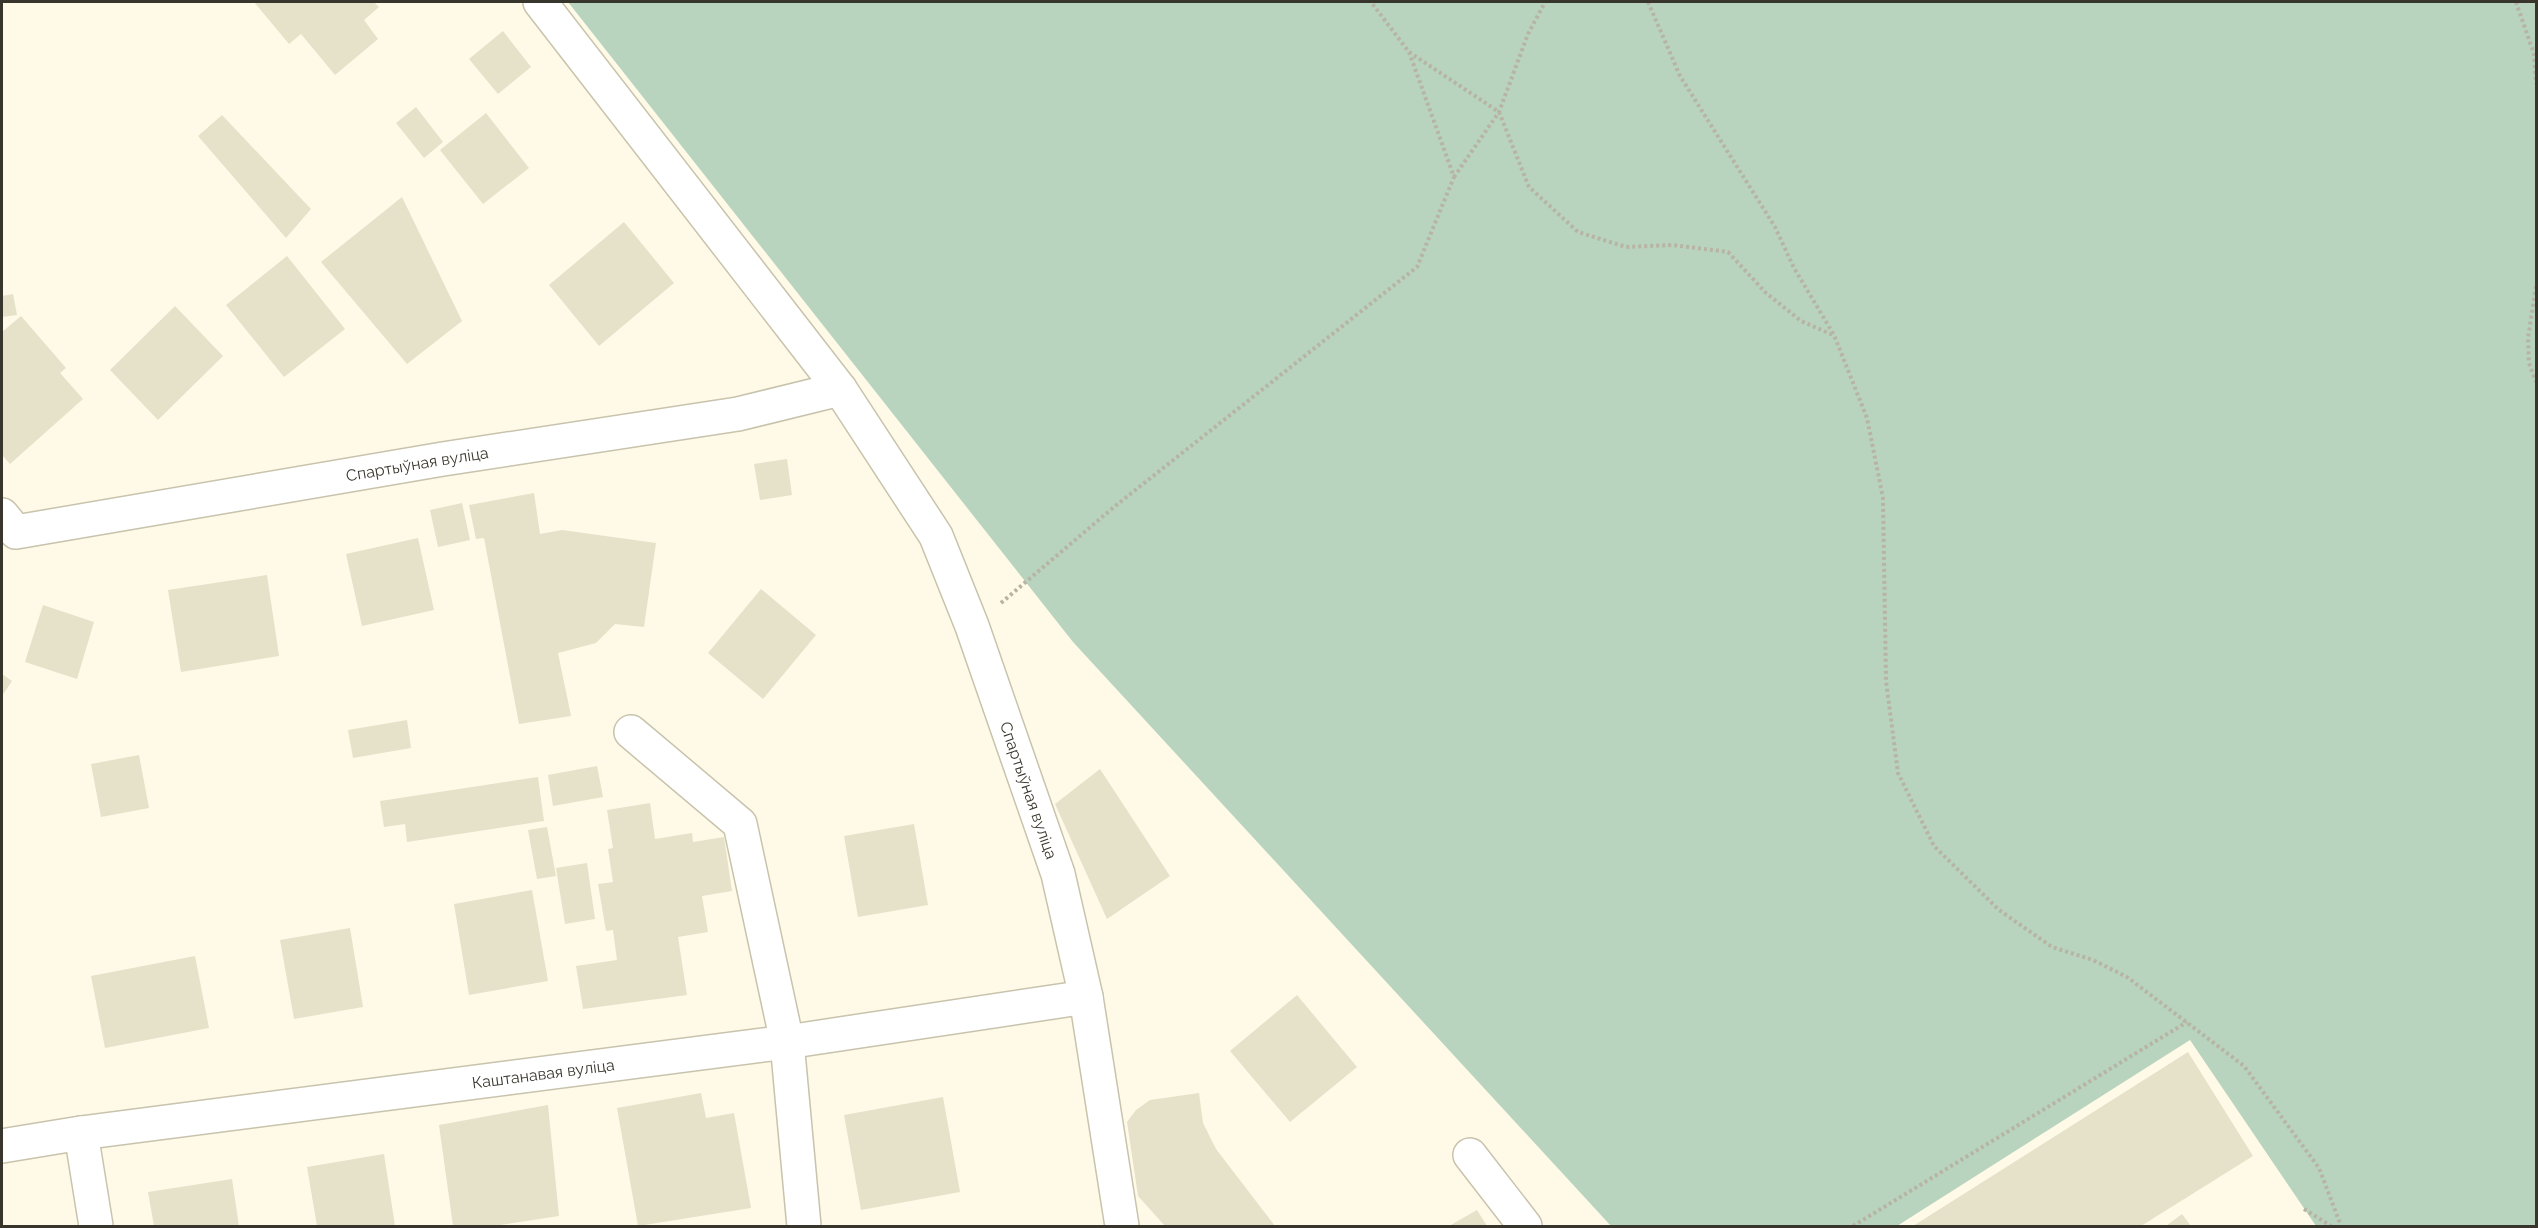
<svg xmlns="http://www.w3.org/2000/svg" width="2538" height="1228" font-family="Raleway,sans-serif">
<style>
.forest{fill:#b8d4be}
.building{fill:#e6e1c9}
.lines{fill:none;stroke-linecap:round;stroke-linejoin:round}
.minor-casing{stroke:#c8c3ac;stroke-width:36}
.path{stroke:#b7b4a4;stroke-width:4;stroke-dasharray:3 3;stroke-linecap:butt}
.minor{stroke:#fff;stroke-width:33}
.labels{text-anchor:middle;stroke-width:4.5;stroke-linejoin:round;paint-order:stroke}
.street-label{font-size:16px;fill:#38362c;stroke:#fff}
</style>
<rect width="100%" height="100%" fill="#fefae7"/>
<path class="forest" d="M568 2H2536V1226H2316L2190 1040 1897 1226H1611L1073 642Z"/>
<path class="building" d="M254 2H374L379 7 364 20 378 39 335 75 301 34 289 44Z
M503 31 531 67 498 94 469 59Z
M416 107 443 142 424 158 396 123Z
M486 113 529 168 483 204 440 150Z
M222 115 311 209 286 238 198 136Z
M402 197 462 321 407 364 321 262Z
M624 222 674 283 599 346 549 285Z
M287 256 345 329 284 377 226 305Z
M13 294 17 315 2 317V296Z
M175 306 223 356 158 420 110 370Z
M21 316 66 368 60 373 83 399 10 464 2 455V332Z
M787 459 792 495 760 500 754 464Z
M534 493 540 534 562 530 656 543 644 627 615 624 596 643 558 653 571 716 519 724 484 538 476 539 469 505Z
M462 503 470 540 438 547 430 510Z
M418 538 434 610 362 626 346 554Z
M267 575 279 656 181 672 168 590Z
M761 589 816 635 763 699 708 653Z
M43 605 94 622 77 679 25 662Z
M2 674 12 681 2 696Z
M407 720 411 748 353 758 348 730Z
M139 755 149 808 101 817 91 764Z
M597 766 603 797 553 806 548 775Z
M1100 769 1170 876 1107 919 1055 804Z
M538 777 544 821 407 842 405 824 384 827 380 801Z
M650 803 655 839 692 833 693 842 724 837 732 891 702 896 708 932 678 937 687 995 583 1009 576 966 617 960 613 930 606 931 598 884 613 882 608 849 613 848 607 810Z
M914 824 928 905 858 917 844 836Z
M547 827 556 876 537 879 528 830Z
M587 863 595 919 565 924 556 868Z
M532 890 548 981 469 995 454 904Z
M350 928 363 1007 294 1019 280 940Z
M195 956 209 1028 105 1048 91 976Z
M1297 995 1357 1067 1290 1122 1230 1051Z
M2188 1052 2253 1156 2141 1226H1913Z
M701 1093 706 1118 734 1113 751 1208 638 1226 617 1108Z
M1199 1093 1203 1123 1216 1149 1275 1226H1165L1138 1196 1127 1122 1136 1110 1150 1100Z
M943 1097 960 1192 861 1210 844 1115Z
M548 1105 559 1216 494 1226H453L439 1125Z
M384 1154 395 1226H317L307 1167Z
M232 1179 239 1226H154L148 1192Z
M1477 1210 1487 1226H1449Z
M2182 1214 2191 1226H2166Z"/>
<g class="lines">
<defs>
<g id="minor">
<path id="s1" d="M540 2 840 389 936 536 972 626 1058 874 1086 997 1122 1226"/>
<path id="s2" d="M2 515 16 532 443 459 738 414 840 389"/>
<path d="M631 732 740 824 787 1042 804 1226"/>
<path d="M81 1133 96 1226"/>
<path id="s3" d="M2 1146 81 1133 787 1042 1086 997"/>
<path d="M1470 1155 1525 1226"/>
</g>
</defs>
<use href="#minor" class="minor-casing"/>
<path class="path" d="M1648 2 1680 76 1775 227 1794 268 1834 335 1867 418 1883 498 1886 681 1898 773 1934 846 1999 910 2052 947 2093 960 2127 977 2244 1066 2319 1168 2341 1226
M2516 2 2534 54 2536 84
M1409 52 1499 112 1529 187 1578 232 1626 247 1673 245 1728 252 1766 293 1801 321 1833 335
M1454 177 1499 112 1528 34 1545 2
M2536 286 2528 338 2529 363 2536 382
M1001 603 1114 507 1417 267 1454 177 1409 52 1371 2
M2304 1209 2331 1226
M1853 1226 2187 1022"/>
<use href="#minor" class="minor"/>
</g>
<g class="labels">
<g class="street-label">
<text dy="6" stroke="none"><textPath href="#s2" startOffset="429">Спартыўная вуліца</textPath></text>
<text dy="6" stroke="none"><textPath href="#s1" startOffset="936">Спартыўная вуліца</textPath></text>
<text dy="6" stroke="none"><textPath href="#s3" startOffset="546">Каштанавая вуліца</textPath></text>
</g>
</g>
<rect width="2538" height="1228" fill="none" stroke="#38362c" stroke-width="6"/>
</svg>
